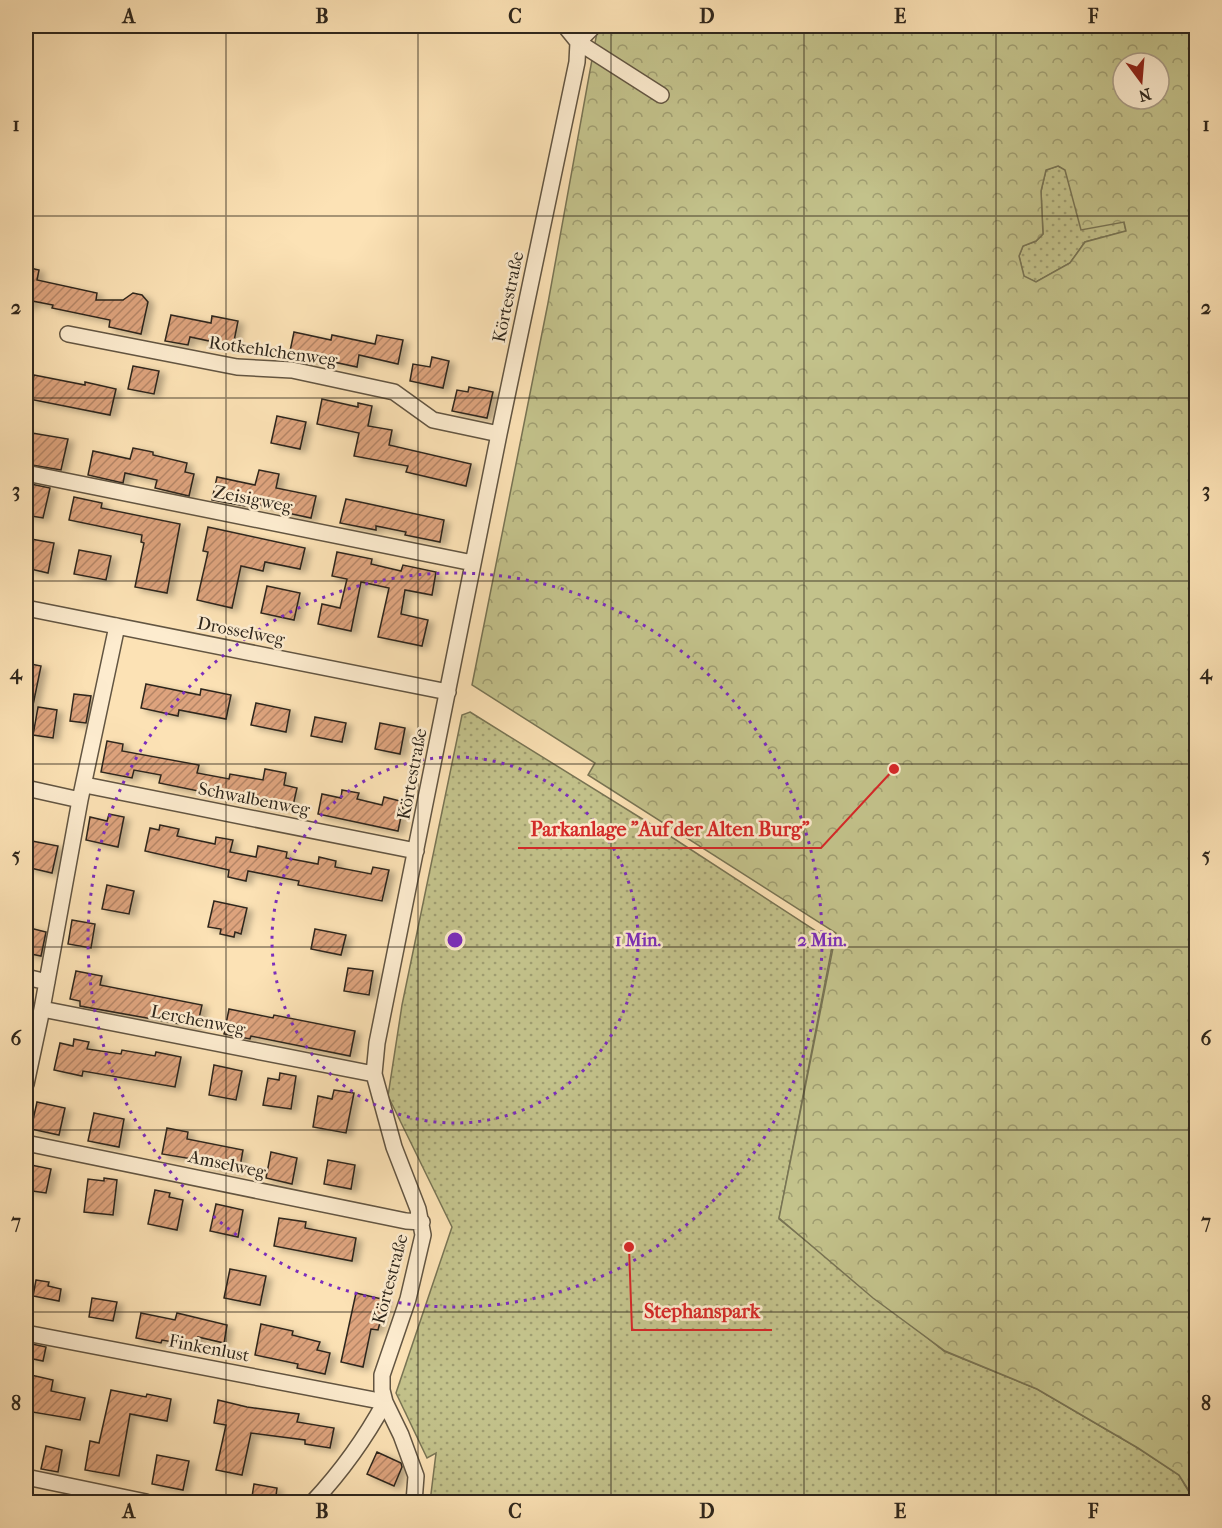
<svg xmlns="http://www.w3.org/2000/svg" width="1222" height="1528" font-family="'IM FELL French Canon',serif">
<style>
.green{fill:url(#green-dots);stroke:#787454;stroke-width:1.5}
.forest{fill:url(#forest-crowns);stroke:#787454;stroke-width:1.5;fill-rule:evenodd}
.building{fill:url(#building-hatch);stroke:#2e261c;stroke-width:1.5;filter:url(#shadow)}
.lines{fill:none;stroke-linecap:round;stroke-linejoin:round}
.minor-casing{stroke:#625542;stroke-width:18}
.minor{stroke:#fdeccf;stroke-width:15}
.grid{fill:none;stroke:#2e261c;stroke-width:1.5;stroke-opacity:0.55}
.ring{fill:none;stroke:#7b2cbf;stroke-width:3;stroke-dasharray:3 6}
.labels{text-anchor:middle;stroke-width:5;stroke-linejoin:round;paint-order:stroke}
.street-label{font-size:18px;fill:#2e261c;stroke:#fdeccf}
.centre{fill:#7b2cbf;stroke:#fdeccf;stroke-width:3}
.ring-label{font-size:18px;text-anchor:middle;font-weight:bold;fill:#7b2cbf;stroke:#fdeccf;stroke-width:5;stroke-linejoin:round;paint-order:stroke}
.leader{fill:none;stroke:#d62828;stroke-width:2}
.callout-dot{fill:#d62828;stroke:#fdeccf;stroke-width:2}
.callout-label{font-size:20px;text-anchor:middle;font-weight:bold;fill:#d62828;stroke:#fdeccf;stroke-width:5;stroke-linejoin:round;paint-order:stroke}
.neatline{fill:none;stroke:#2e261c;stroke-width:2}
.grid-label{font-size:20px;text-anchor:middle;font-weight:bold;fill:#2e261c}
</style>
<defs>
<pattern id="green-dots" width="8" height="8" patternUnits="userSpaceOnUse" patternTransform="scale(1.5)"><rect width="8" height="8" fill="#c3c28b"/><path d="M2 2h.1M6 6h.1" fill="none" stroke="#9f9d71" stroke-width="1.8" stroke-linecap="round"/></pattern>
<pattern id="forest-crowns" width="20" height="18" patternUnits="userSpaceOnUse" patternTransform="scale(1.5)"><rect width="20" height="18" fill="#c3c28b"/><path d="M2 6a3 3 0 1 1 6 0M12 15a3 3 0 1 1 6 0" fill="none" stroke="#9f9d71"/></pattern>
<pattern id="building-hatch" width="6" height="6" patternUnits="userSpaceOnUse" patternTransform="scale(1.5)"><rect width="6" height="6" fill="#dda37d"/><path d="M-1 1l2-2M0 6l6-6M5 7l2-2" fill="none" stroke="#b48566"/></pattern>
<filter id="shadow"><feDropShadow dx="5.5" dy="3" stdDeviation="3" flood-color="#0004"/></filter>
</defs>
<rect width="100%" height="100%" fill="#fce2b5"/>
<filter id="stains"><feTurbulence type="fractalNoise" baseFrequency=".00333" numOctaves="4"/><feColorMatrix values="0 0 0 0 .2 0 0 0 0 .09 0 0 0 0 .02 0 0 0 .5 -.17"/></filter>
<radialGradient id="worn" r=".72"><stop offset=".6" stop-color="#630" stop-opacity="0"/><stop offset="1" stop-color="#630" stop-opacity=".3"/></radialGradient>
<path class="green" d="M1058 166 1065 169 1073 197 1124 222 1126 231 1085 242 1070 263 1036 282 1024 277 1019 256 1023 246 1036 241 1043 234 1041 191 1046 170Z
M470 712 673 838 833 942 779 1219 944 1351 1037 1389 1138 1448 1179 1475 1195 1502H430L436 1453 427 1458 396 1393 452 1227 388 1096 402 1005 462 715Z"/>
<path class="forest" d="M590 26H1196V1502L1179 1475 1138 1448 1037 1389 945 1351 873 1298 779 1218 836 933 588 775 595 763 472 685 548 303 597 32ZM1123 63H1159V99H1123ZM1058 166 1065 170 1081 230 1124 222 1126 231 1085 242 1070 263 1036 282 1024 276 1019 256 1023 246 1036 241 1043 234 1041 191 1046 170Z"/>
<path class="building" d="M26 267 39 270 37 280 97 293 96 300H123L133 293 142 295 148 302 141 334 109 327 110 320 52 308 53 305 32 301 31 306H26Z
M171 315 211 323 212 316 238 321 233 346 190 337 188 345 165 341Z
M294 332 331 340 332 335 375 344 377 335 403 340 398 364 359 355 357 367 315 358V362L289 356Z
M432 357 449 361 443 388 410 381 413 364 430 367Z
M133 366 159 371 154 394 128 389Z
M34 375 85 385V382L116 389 110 415 29 399Z
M469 387 493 392 487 418 452 411 457 390 468 392Z
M322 399 358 407V403L372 406 368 426 392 430 389 445 471 464 466 486 406 472 408 466 354 456 359 433 317 424Z
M277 416 306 422 300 449 271 443Z
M26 432 68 439 61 470 26 464Z
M133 448 153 452V455L187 463 185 472 194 474 189 496 155 488 157 480 125 473 123 483 88 475 93 451 130 459Z
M259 470 279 474 276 488 316 496 311 518 278 511V509L246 502 245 506 212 500 217 477 255 485Z
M26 483 50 488 43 518 26 515Z
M74 497 102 503 101 508 180 524 167 593 135 587 144 543 141 542 142 535 69 520Z
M346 499 444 520 440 542 405 535 406 532 376 526V530L340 523Z
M208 527 305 548 300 569 265 562 263 571 241 566 232 608 197 600 208 552 203 551Z
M31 539 54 543 48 573 26 568V543L30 544Z
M79 550 111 556 106 580 74 574Z
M337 552 372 559 371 564 401 571 403 565 436 572 432 595 405 590 401 614 428 620 422 646 378 637 389 588 361 582 351 631 318 624 322 604 340 608 347 579 332 576Z
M267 586 300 593 294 620 261 613Z
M26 663 41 666 31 715H26Z
M146 684 200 695 201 689 231 695 226 719 179 710 178 716 141 708Z
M74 694 91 696 86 723 70 721Z
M256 703 290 710 286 732 251 725Z
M38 707 57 710 53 738 33 735Z
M315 717 346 723 342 742 311 736Z
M380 723 405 728 400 754 375 749Z
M107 741 123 744 122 751 199 765 197 773 229 779 230 774 263 780 265 769 286 773 284 785 297 788 292 810 159 783 161 775 134 770 132 778 101 772Z
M342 790 359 793 357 799 382 805 384 797 404 802 398 831 318 814 322 794 341 798Z
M109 814 124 817 118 847 86 840 90 817 107 821Z
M160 825 179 829 177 836 215 844 216 837 233 840 230 852 256 857 258 846 287 852 286 858 318 864 319 857 336 861 335 867 371 874 373 867 389 870 382 901 298 885 299 881 248 871 246 881 228 877 229 870 145 851 150 828 159 830Z
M32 841 58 846 52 873 26 867Z
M107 885 134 891 129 914 102 909Z
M214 901 247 908 241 934 235 932 234 937 220 934 221 929 208 927Z
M72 920 95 924 91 948 68 944Z
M26 927 46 932 41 956 26 953Z
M315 929 346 935 341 955 311 949Z
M348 968 373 971 369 995 344 991Z
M76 971 102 976 100 985 202 1005 197 1027 80 1006V1001L70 999Z
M229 1009 273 1018 274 1015 355 1031 350 1056 251 1036 250 1039 224 1034Z
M74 1039 89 1042 87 1049 121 1054 122 1050 155 1056 156 1052 181 1057 175 1087 83 1071 82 1076 54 1070 60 1043 73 1046Z
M214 1065 242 1071 236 1100 209 1095Z
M280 1073 296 1076 291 1109 263 1105 268 1078 279 1080Z
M334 1090 354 1093 346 1133 313 1127 318 1096 332 1099Z
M37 1102 65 1108 59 1135 31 1129Z
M94 1113 124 1119 119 1147 88 1141Z
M167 1128 188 1132 187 1139 243 1150 239 1172 204 1165 205 1161 162 1154Z
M271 1152 297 1158 292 1184 266 1178Z
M328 1160 355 1165 351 1189 324 1184Z
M26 1164 51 1169 46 1193 26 1190Z
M104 1178 117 1180 113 1215 84 1212 88 1179 104 1181Z
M155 1190 170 1193 169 1197 183 1200 177 1230 148 1224Z
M216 1204 243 1210 238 1237 210 1231Z
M279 1218 306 1222 305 1228 356 1238 352 1261 274 1246Z
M230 1269 266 1276 260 1305 224 1298Z
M36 1280 49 1282 48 1286 61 1289 59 1301 33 1296Z
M356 1293 386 1300 378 1330 371 1329 363 1367 341 1362Z
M92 1298 117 1302 113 1321 89 1317Z
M141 1313 175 1320 177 1313 227 1325 224 1343 198 1337 196 1346 162 1340 161 1343 136 1338Z
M261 1324 293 1331 292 1335 320 1342 317 1350 330 1353 325 1374 297 1368 298 1364 255 1355Z
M32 1344 46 1347 43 1361 28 1358Z
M31 1375 53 1380 51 1391 85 1398 80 1420 26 1411Z
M111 1390 146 1397 147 1394 171 1399 167 1421 130 1414 119 1476 85 1470 90 1441 99 1443Z
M218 1400 247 1407 299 1414 297 1422 334 1428 330 1448 305 1444V1440L251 1433 242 1475 216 1470 226 1425 214 1423Z
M46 1446 62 1450 58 1472 41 1469Z
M377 1452 401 1463 402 1467 394 1486 367 1474Z
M157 1455 189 1461 183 1490 152 1484Z
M254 1484 277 1488 275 1503H251Z"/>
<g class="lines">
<defs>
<path id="minor" d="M565 26 578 42 661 95
M68 334 237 367 292 370 394 392 433 420 499 434
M26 473 473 563
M26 608 448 692
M85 785 416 851
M26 788 80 800
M26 977 47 982
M42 1009 374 1074
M26 1084 42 1009 80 800 117 626
M26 1143 406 1221 422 1222
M26 1333 385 1402C365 1439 341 1472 313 1502
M26 1477 146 1502
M414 1502 416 1476 401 1435 385 1402 382 1390V1375L408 1299 423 1235 418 1209 394 1147 374 1074 377 1043 499 434 577 62 578 42 594 26"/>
</defs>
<use href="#minor" class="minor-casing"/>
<use href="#minor" class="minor"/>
</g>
<path class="grid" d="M226 26V1502M418 26V1502M611 26V1502M804 26V1502M996 26V1502M26 216H1196M26 398H1196M26 581H1196M26 764H1196M26 947H1196M26 1130H1196M26 1312H1196"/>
<g class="ring">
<circle cx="455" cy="940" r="183"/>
<circle cx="455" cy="940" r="367"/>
</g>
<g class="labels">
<g class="street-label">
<text transform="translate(508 297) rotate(-78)" y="6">Körtestraße</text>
<text transform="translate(273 351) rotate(8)" y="6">Rotkehlchenweg</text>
<text transform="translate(253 499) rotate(11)" y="6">Zeisigweg</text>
<text transform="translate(241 631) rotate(11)" y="6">Drosselweg</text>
<text transform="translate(412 774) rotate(-79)" y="6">Körtestraße</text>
<text transform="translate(254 799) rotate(11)" y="6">Schwalbenweg</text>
<text transform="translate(198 1020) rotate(11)" y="6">Lerchenweg</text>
<text transform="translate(227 1164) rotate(12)" y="6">Amselweg</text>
<text transform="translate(390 1279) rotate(-75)" y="6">Körtestraße</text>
<text transform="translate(209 1348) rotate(11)" y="6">Finkenlust</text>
</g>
</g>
<circle cx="455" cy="940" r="9" class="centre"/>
<g class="ring-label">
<text x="638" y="946">1 Min.</text>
<text x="822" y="946">2 Min.</text>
</g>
<path class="leader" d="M894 769L821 848H518M629 1247L632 1330H772"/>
<g class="callout-dot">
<circle cx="894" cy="769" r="6"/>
<circle cx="629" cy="1247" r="6"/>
</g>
<g class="callout-label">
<text x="670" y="836">Parkanlage "Auf der Alten Burg"</text>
<text x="702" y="1318">Stephanspark</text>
</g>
<rect width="1222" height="1528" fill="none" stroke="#fce2b5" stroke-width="66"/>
<g transform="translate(1141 81) rotate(164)"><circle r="28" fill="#fdeccf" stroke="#aa9d87" stroke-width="1.5"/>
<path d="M0-4.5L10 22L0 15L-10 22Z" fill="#8f2418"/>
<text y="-9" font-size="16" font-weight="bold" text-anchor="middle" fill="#2e261c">N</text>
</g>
<rect x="33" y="33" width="1156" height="1462" class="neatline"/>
<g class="grid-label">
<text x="129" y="23">A</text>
<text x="322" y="23">B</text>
<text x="515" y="23">C</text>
<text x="707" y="23">D</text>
<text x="900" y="23">E</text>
<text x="1093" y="23">F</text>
<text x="16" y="131">1</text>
<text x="1206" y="131">1</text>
<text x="16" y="314">2</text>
<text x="1206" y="314">2</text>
<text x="16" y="497">3</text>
<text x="1206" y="497">3</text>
<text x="16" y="679">4</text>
<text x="1206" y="679">4</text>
<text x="16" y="862">5</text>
<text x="1206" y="862">5</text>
<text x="16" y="1045">6</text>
<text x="1206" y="1045">6</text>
<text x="16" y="1228">7</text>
<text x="1206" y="1228">7</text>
<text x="16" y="1410">8</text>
<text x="1206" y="1410">8</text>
<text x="129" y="1518">A</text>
<text x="322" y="1518">B</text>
<text x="515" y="1518">C</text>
<text x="707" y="1518">D</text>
<text x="900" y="1518">E</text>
<text x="1093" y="1518">F</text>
</g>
<rect width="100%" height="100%" filter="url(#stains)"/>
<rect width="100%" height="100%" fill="url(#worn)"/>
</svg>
